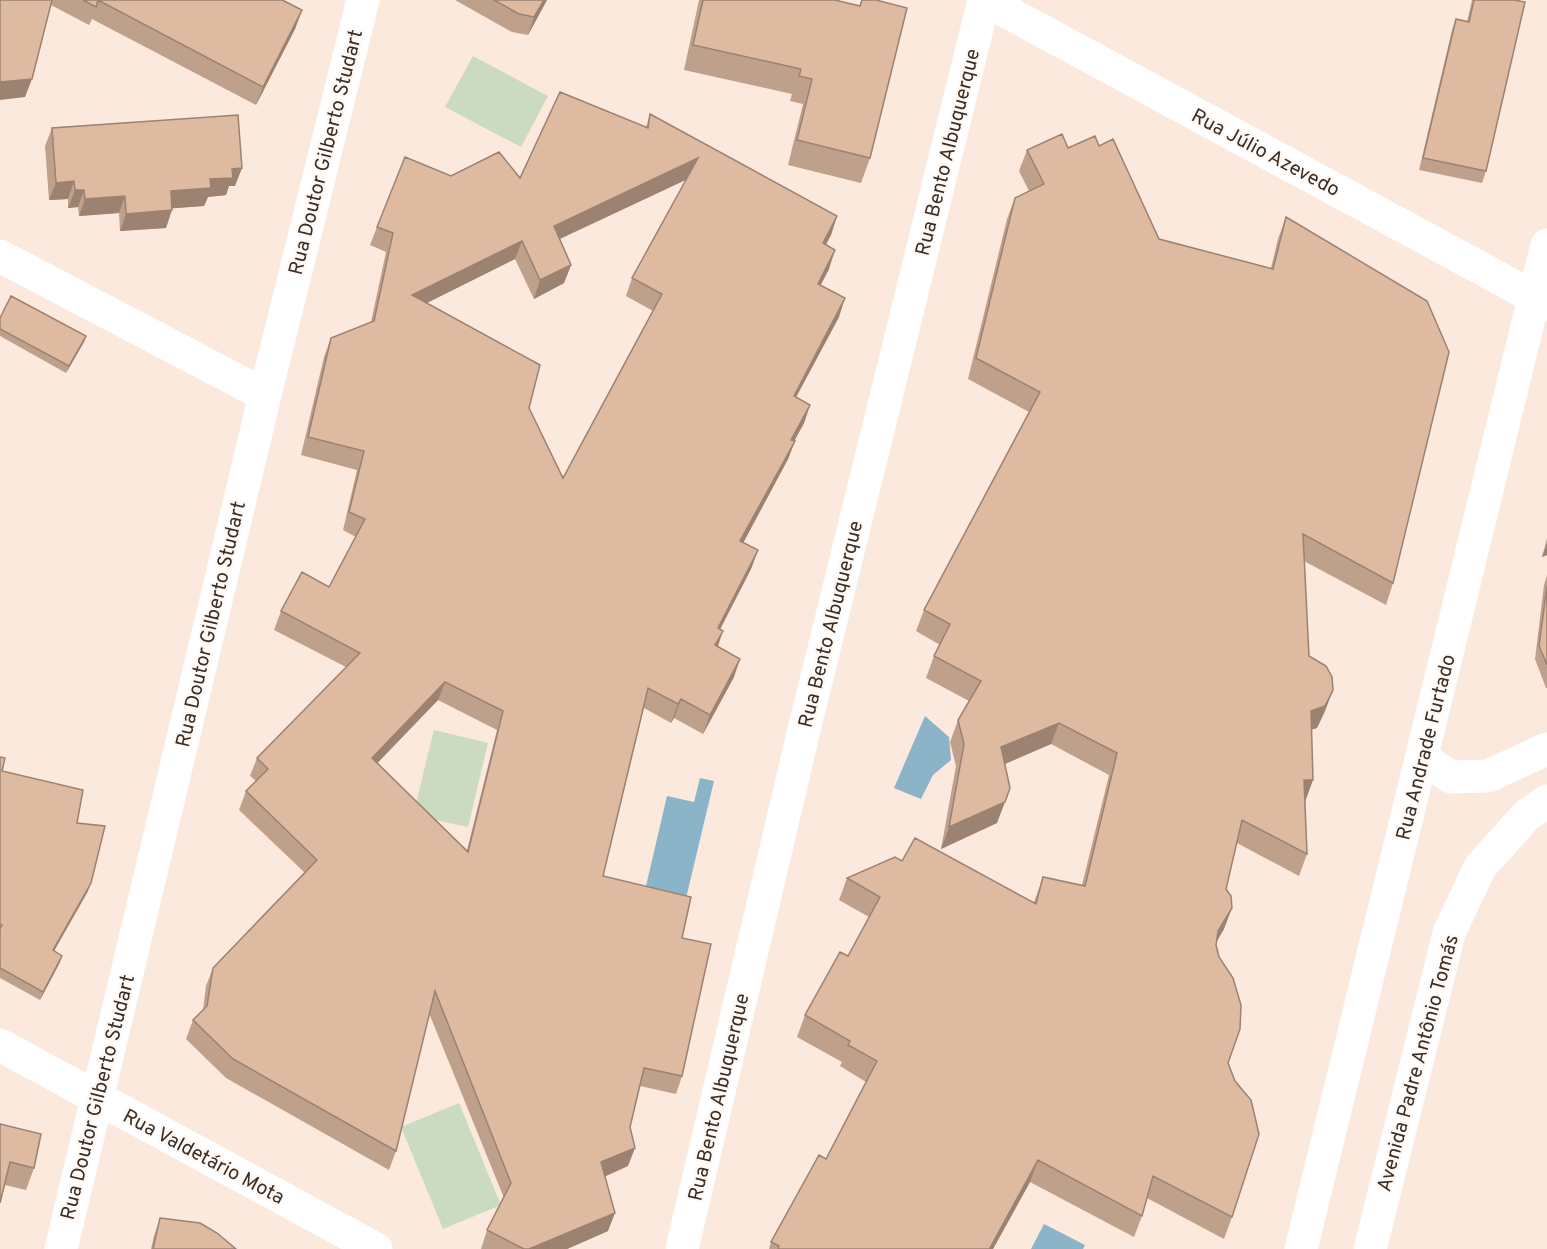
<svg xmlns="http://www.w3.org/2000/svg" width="1547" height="1249" font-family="Overpass,sans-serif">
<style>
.green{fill:#cadbc1}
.water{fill:#8bb4c9}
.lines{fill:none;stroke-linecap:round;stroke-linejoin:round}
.minor{stroke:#fff;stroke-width:33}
.tertiary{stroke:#fff;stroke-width:33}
.primary{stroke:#fff;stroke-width:33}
.wall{fill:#bfa08a;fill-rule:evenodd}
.shaded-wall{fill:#9b8271}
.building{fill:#debaa1;stroke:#9b8271;stroke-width:1.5;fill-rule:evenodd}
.labels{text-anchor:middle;stroke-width:5;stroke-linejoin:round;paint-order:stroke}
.street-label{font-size:20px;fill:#3a2f27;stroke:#fff9f5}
</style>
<rect width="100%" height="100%" fill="#fbe9dd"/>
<path class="green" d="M473 56 548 96 521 147 445 107Z
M434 730 488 743 468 827 413 815Z
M459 1103 501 1205 443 1229 401 1127Z"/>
<path class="water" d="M925 716 949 737 951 760 933 775 921 799 894 788Z
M700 778 714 781 682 915 672 892 646 886 667 796 694 802Z
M1044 1224 1085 1245 1083 1249H1031Z"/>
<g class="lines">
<path class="minor" d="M985 0 1547 304
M0 256 265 395
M0 1045 376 1249
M61 1249 265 395 363 0"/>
<path class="tertiary" d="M682 1249 803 734 984 0"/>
<path class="primary" d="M1422 758 1451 777 1488 776 1547 749
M1301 1249 1547 245
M1370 1249 1449 933 1480 867 1527 815 1547 801"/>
</g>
<path class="wall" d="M0 0H284L302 10 295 29 256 105 92 19 89 25 51 5 25 97Z
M455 0H547L528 35 512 32Z
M699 0H835L859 6 862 0 870 158 861 183 788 165 803 104 790 101 792 94 684 70Z
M1472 0H1514L1486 171 1482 183 1419 170 1452 30 1456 19 1467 22Z
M650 114 837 216 831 235 826 245 829 269 820 285 839 317 796 397 810 405 804 423 794 441H795L788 459 743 543 758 550 751 569 720 629 718 646 734 677 703 734 674 718 671 723 644 708 603 876 682 938V1076L676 1094 640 1086 630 1127 628 1166 605 1176 608 1231 567 1249H481L487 1230 504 1198 429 1013 396 1151 389 1170 226 1078 186 1039 193 1020 203 1010 206 986 213 968 305 873 239 810 246 791 256 781 250 776 257 758 346 667 274 630 281 611 329 587 356 537 343 530 357 470 301 455 324 357 331 338 371 322 386 252 370 245 377 227 451 176 520 178 646 127ZM687 179 632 278 626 296 653 311 563 478 529 408 426 303 515 259 534 299 564 283 571 265 559 239ZM438 700 497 730 467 850 377 763Z
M52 128 235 186H229L226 195 208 197 204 206 172 208 166 228 120 231 119 213 79 216 78 207 68 208V199L49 200 45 146Z
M1099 146 1159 239 1271 268 1278 239 1286 217 1393 583 1386 605 1304 561 1309 656 1325 711 1317 728 1312 729 1305 802 1307 854 1299 876 1237 843 1226 889 1224 929 1216 942V945L1228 1063 1232 1217 1224 1239 1147 1198 1142 1216 1134 1237 1030 1182 993 1249H769L771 1242 826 1159 866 1082 840 1066 842 1062 797 1037 805 1015 848 956 869 917 839 900 847 878 902 861 1034 902 1043 877 1082 885 1109 775 1051 744 1005 764 997 823 941 849 956 766 950 742 958 720 969 701 926 678 934 656 940 645 916 631 924 610 1029 412 968 379 1007 219 1015 198 1029 191 1019 171 1027 150Z
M0 318 86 336 84 342 66 373 0 336Z
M1547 538V555L1542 557Z
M1547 575V688H1546L1535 659 1544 585Z
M0 757 2 771 77 823 88 891 54 951 62 956 59 964 40 1000 0 978Z
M0 1124 34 1168 26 1190 5 1185Z
M160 1218 236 1249H151L154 1236Z"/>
<path class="shaded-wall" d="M544 0H547L528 35 534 17Z
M302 10 295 29 256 105 263 87Z
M32 79 25 97 0 100V82Z
M698 158 692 177 547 245 554 226Z
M242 168 235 186H229L226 195 208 197 204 206 164 209 171 191 210 179 232 169Z
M74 181 68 199 49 200 56 183Z
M75 190H84L78 207 68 208Z
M125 196 119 213 79 216 85 199Z
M172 210 166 228 120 231 126 214Z
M837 216 831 235 816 262 823 243Z
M522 241 515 259 405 314 412 295Z
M835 250 829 269 812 302 818 284Z
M571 265 564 283 534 299 540 280Z
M845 298 839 317 787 414 794 396Z
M86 336 84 342 66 373 69 366Z
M810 405 804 423 785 458 791 440Z
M795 441 788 459 734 560 740 541Z
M1547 544V555L1542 557Z
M758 550 751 569 711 647 718 628Z
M723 631 717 649 715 645Z
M740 659 734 677 703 734 710 715Z
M445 682 438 700 365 776 372 758Z
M1333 690 1325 711 1317 728 1304 732 1311 711Z
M681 699 674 718 671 723 678 704Z
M1059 723 1051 744 993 769 1001 747Z
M1304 780H1313L1305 802Z
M1005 802 997 823 941 849 949 827Z
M91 883 88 891 50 958 53 950Z
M1232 908 1224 929 1210 953 1218 931Z
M62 956 59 964 40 1000 43 992Z
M635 1148 628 1166 595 1181 601 1162Z
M1038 1160 1030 1182 993 1249H990Z
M615 1213 608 1231 567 1249H529Z"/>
<path class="building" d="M0 0H52L32 79 0 82Z
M83 0H98L96 7Z
M98 0H282L302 10 263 87Z
M494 0H544L534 17 519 14Z
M703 0H835L860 6 862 0H876L907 8 870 158 797 140 812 79 799 76 801 69 693 45Z
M1474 0H1514L1525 2 1486 171 1423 158 1456 19 1469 22Z
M560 92 648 128 650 114 837 216 823 243 835 250 818 284 845 298 794 396 810 405 791 440 795 441 740 541 758 550 718 628 723 631 715 645 740 659 710 715 681 699 678 704 648 688 603 876 691 897 682 938 711 944 682 1076 644 1068 630 1127 635 1148 601 1162 615 1213 529 1249H524L487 1230 511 1183 435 991 396 1151 233 1059 193 1020 207 1006 213 968 317 860 246 791 268 769 257 758 360 653 281 611 302 572 329 587 365 519 349 512 364 451 308 437 331 338 374 321 393 233 377 227 405 157 451 176 499 152 520 178ZM698 158 632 278 662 294 563 478 529 408 540 365 412 295 522 241 540 280 571 265 554 226ZM445 682 503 711 468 852 372 758Z
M238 115 242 168 232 169 233 178 210 179 211 188 171 191 172 210 126 214 125 196 85 199 84 190H75L74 181 56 183 52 128Z
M1062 134 1068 148 1095 136 1099 146 1113 139 1159 239 1273 269 1286 217 1427 301 1449 352 1393 583 1303 534 1309 656 1326 666 1332 677 1333 690 1325 706 1311 711 1313 780H1304L1307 854 1242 820 1226 889 1231 896 1232 908 1218 931 1216 945 1219 957 1233 978 1241 1005 1240 1029 1228 1063 1235 1081 1251 1100 1259 1134 1232 1217 1153 1176 1142 1216 1038 1160 990 1248 992 1249H778L779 1246 771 1242 819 1155 826 1159 877 1061 848 1045 850 1041 805 1015 840 952 848 956 880 897 847 878 895 857 902 861 915 838 1036 904 1043 877 1085 886 1117 753 1059 723 1001 747 1010 788 1005 802 949 827 964 744 958 720 981 681 934 656 950 624 924 610 1040 392 976 358 1015 198 1044 184 1027 150Z
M11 296 86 336 69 366 0 329V318Z
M1547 586V665L1539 646Z
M0 757 5 758 2 771 83 790 77 823 105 826 91 883 53 950 62 956 43 992 0 968V929L2 925H0Z
M0 1124 41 1134 34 1168 10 1162 0 1203Z
M160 1218 200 1223 217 1233 236 1249H153Z"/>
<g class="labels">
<g class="street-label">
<text transform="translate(325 152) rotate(-76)" y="7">Rua Doutor Gilberto Studart</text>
<text transform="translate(947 152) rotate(-76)" y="7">Rua Bento Albuquerque</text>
<text transform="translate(1266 152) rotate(28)" y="7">Rua Júlio Azevedo</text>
<text transform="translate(210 624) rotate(-77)" y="7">Rua Doutor Gilberto Studart</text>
<text transform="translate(830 624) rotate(-76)" y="7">Rua Bento Albuquerque</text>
<text transform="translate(1425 747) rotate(-76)" y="7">Rua Andrade Furtado</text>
<text transform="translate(1417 1063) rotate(-75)" y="7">Avenida Padre Antônio Tomás</text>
<text transform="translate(97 1097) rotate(-76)" y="7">Rua Doutor Gilberto Studart</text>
<text transform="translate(718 1097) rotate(-77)" y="7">Rua Bento Albuquerque</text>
<text transform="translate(204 1156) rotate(28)" y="7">Rua Valdetário Mota</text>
</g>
</g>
</svg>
